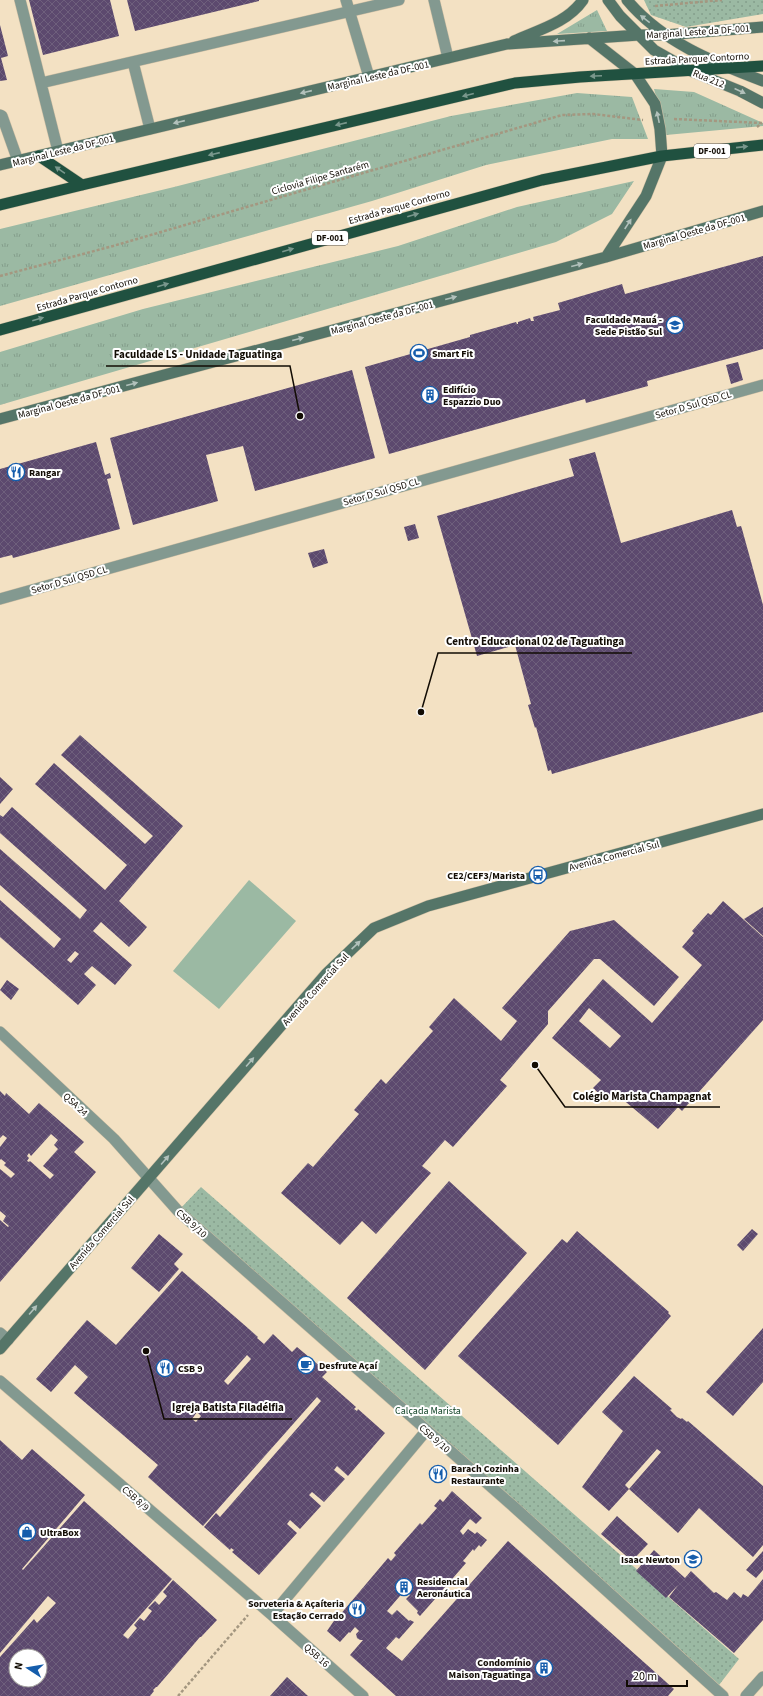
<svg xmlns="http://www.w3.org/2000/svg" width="763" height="1696" font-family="'Source Sans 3',sans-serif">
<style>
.grass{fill:url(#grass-tufts)}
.park{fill:url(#park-dots)}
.pitch{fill:#9bb9a3}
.building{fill:url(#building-cross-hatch);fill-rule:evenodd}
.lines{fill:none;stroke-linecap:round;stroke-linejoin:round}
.service-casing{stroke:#cfbfa4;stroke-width:12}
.minor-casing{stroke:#cfbfa4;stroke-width:12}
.secondary-casing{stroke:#cfbfa4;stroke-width:12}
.trunk-casing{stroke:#cfbfa4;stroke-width:12}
.path{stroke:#a49780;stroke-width:2.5;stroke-dasharray:3 2;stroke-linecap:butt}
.service{stroke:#839990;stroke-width:11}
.minor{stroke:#839990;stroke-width:11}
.secondary{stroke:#557568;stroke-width:11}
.trunk{stroke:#205140;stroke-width:11}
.oneway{fill:#b2c1bb}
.oneway2{fill:#79978c}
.labels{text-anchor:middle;stroke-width:4;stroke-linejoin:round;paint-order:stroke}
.shield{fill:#fff;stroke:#59554f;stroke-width:1}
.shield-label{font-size:9px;font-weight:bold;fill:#120c04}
.street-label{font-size:10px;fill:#120c04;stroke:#fff}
.poi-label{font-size:10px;font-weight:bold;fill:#120c04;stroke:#fff;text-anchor:start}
.park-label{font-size:10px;fill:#083d1f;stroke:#fff}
.leader{fill:none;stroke:#120c04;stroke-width:1.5}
.callout-dot{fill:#120c04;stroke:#fff;stroke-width:1.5}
.callout-label{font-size:11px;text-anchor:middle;font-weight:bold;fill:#120c04;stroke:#fff;stroke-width:4;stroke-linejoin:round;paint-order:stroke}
</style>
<defs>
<pattern id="grass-tufts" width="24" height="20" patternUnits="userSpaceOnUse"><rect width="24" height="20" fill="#9bb9a3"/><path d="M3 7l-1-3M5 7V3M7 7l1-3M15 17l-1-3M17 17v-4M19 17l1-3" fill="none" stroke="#849e8b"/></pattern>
<pattern id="park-dots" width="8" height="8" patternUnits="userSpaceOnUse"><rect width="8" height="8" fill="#9bb9a3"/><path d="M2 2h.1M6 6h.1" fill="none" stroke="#849e8b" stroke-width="1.8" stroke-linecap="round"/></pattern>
<pattern id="building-cross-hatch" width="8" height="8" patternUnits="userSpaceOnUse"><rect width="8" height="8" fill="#5c496e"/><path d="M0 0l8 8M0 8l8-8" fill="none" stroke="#6e5f7c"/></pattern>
</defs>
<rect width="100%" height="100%" fill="#f3e1c3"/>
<path class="grass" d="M597 10 607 31 557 34Z
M654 89 694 92 763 123V126L666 135Z
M577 93 632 97 648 139H612L486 165 372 201 0 306V229L174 187 451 116Z
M634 181 612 214 556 242 0 405V352L143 309 398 246 517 207Z"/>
<path class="park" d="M644 0H763V14L686 27 651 15Z
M201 1187 739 1659 716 1689 178 1211Z"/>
<path class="pitch" d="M249 880 296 921 219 1009 173 971Z"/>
<path class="building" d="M29 0H110L119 36 43 55Z
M127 0H259V1L135 31Z
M0 25 8 56 1 58 7 80 0 81Z
M763 256V349L647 381 648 386 586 403 585 399 389 454 365 367 470 337V335L516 322 517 324H518V322L530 318 531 321H534L533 317 560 310 558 303 622 284 625 294Z
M738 362 743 380 731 384 726 365Z
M352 370 375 458 255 491 243 446 206 455 218 501 133 525 110 438Z
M96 442 105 475 110 473 111 478 107 479 120 529 13 558 12 555 0 558V469Z
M595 452 621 543 732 510 737 527 741 526 742 529 763 605V712L552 774 551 770 548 771 536 727 535 728 528 705 531 704 515 645 477 656 437 516 574 476 569 459Z
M415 524 419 538 408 541 404 527Z
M324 549 328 563 313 568 308 553Z
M80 735 183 826 119 901 147 927 142 933 129 947 101 922 93 931 132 965 115 985 92 966 84 974 96 985 78 1005 0 937V900L54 948 61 939 0 885V849L80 919 87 910 0 833V815L3 817 12 807 105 890 127 865 35 784 37 782 54 763 145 844 153 836 61 755ZM75 951 79 954 71 963 67 960Z
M0 777 13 789 0 804Z
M723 901 763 937V1020L682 1111 678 1107 658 1129 614 1092 606 1100 593 1088 601 1080 552 1038 603 979 652 1023 702 965 682 947 694 933 692 931 708 913 711 915ZM589 1008 621 1036 610 1048 579 1021Z
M763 907V936L744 919Z
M614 920 679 977 654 1006 600 959H594L548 1011V1024L500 1080 507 1086 453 1147 445 1140 422 1166 431 1173 376 1234 362 1221 340 1245 281 1193 308 1163 313 1167 359 1114 354 1110 381 1079 386 1084 433 1031 429 1027 454 998 501 1041 517 1021 502 1008 570 931Z
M7 980 19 989 11 1000 0 990Z
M0 1091 5 1096 6 1093 29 1114 39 1103 84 1142 74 1152 96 1172 0 1282V1220L8 1227 9 1226 3 1221 6 1216 0 1211V1169L11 1178 15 1174 4 1165 6 1163 1 1159 0 1160V1147L7 1138 3 1135 0 1138ZM51 1134 58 1140 54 1145 58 1149 43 1166 54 1175 50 1179 30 1161 29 1162 27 1161 29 1158 27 1156 29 1153 31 1156Z
M449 1181 527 1253 425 1370 347 1298Z
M752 1229 758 1234 743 1251 737 1245Z
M577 1231 669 1312 668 1313 671 1316 558 1445 458 1356 562 1239 567 1243Z
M159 1234 183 1254 174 1264 179 1269 159 1292 131 1268Z
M182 1271 249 1329 258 1337 257 1338 264 1344 273 1334 292 1352 297 1347 327 1372 322 1377 356 1407 354 1409 357 1411 358 1409 385 1433 348 1476 337 1466 334 1470 345 1479 324 1502 312 1492 309 1495 321 1506 300 1529 290 1520 287 1524 297 1533 259 1575 232 1552 234 1550 231 1548 230 1550 204 1527 216 1513 220 1517 321 1401 317 1397 203 1526 148 1477 158 1465 74 1393 88 1377 75 1365 51 1392 36 1379 87 1320 116 1345ZM247 1355 251 1359 228 1385 224 1381ZM197 1412 201 1416 196 1422 192 1419Z
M763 1328V1382L733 1416 706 1392Z
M634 1376 672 1409 670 1410 677 1417 681 1419 682 1418 687 1422 688 1421 763 1486V1545L753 1557 699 1508 678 1533 629 1489 661 1452 657 1449 625 1485 629 1489 609 1511 582 1487 623 1431 602 1412Z
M0 1440 22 1460 32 1449 85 1495 22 1569 23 1570 84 1501 172 1579 123 1635 128 1639 137 1628 134 1625 140 1618 144 1621 152 1611 148 1608 155 1601 159 1605 167 1596 163 1592 173 1580 217 1620 201 1637H200L157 1687H156L153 1690 154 1691 150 1696H0V1657L34 1619 37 1623 56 1603 48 1596 0 1653ZM16 1656H40V1680H16Z
M439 1466 446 1473 437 1483 429 1475Z
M452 1491 482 1518 476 1524 470 1519 460 1531 463 1535 468 1529 475 1534 477 1532 487 1540 481 1547 479 1545 474 1551 473 1549 463 1561 466 1563 440 1593 437 1591 432 1597 435 1599 420 1616 417 1613 418 1611 406 1599 410 1595 405 1590 387 1611 392 1615 397 1610 409 1621 410 1620 414 1622 399 1639 396 1637 386 1648 387 1649 402 1661 508 1541 674 1689 668 1696H396L350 1655 363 1640H360L357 1638 356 1634 359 1631 355 1627 350 1633 349 1632 340 1642 327 1631 338 1615 339 1616 388 1558 391 1561 396 1555 394 1553 420 1523 422 1525 437 1508 434 1506 440 1499 443 1502Z
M617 1516 648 1544 632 1561 601 1534Z
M654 1550 685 1578 691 1571 714 1593 716 1592 727 1600 734 1592 741 1598 743 1594 748 1597 763 1579V1620L734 1653 669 1597 678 1585 666 1598 636 1571Z
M763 1551V1570L756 1578 746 1570Z
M287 1677 308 1696H270Z"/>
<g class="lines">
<defs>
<path id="service" d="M20 0 58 151
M346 0 369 77
M434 0 448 58
M133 62 150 129
M41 83 399 0
M0 115 2 116 18 161"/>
<path id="minor" d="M0 599 763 385
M0 1032 114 1139 178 1211 514 1507 723 1696
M0 1333 8 1340
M0 1381 272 1615 363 1696
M272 1615 426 1431
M746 1696 763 1677"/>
<path id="secondary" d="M608 0 620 16 654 50 691 71 740 91 763 103
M627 0C662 42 713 62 763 81
M589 38 635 74 655 104 660 129 662 156 646 196 606 257
M514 41C538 30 567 23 583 0
M0 165 507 44 639 35H665L763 27
M0 419 606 257 763 211
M0 1349 326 974 374 928 428 906 763 814"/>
<path id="trunk" d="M39 156 82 185
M0 205 82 185 515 83 580 77 763 66
M0 330 542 180 662 156 763 145"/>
</defs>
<use href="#service" class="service-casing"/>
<use href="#minor" class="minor-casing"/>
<use href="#secondary" class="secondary-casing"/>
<use href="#trunk" class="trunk-casing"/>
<path class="path" d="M655 6 722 0
M674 119 762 123
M757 127 762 123
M0 276 113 246 562 115 593 114 643 120
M178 1696 248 1615"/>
<use href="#service" class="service"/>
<use href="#minor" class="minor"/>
<use href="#secondary" class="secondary"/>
<use href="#trunk" class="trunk"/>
</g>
<defs><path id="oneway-solid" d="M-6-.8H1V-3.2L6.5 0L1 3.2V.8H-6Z"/></defs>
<g class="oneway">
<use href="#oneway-solid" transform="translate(645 19) rotate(-142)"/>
<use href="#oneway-solid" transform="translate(559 41) rotate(176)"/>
<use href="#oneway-solid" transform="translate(740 91) rotate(25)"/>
<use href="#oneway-solid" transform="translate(306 92) rotate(167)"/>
<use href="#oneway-solid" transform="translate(658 117) rotate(-102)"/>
<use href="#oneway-solid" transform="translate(179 122) rotate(167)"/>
<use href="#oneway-solid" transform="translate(628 224) rotate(-57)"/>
<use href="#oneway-solid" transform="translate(577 265) rotate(-15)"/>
<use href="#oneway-solid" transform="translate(451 298) rotate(-15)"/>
<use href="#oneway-solid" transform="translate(298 339) rotate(-15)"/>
<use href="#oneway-solid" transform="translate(132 384) rotate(-15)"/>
<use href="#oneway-solid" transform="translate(356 945) rotate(-43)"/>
<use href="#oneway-solid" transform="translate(250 1062) rotate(-49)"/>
<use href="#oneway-solid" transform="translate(165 1160) rotate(-49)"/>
<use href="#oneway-solid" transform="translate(33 1310) rotate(-49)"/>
</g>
<g class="oneway2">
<use href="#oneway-solid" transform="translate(596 76) rotate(177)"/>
<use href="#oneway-solid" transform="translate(468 95) rotate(166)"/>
<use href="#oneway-solid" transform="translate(341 124) rotate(167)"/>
<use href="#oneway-solid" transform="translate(742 147) rotate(-6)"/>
<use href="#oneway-solid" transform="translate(214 154) rotate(167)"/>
<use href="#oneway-solid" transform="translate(60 170) rotate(-146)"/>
<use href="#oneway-solid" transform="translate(413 215) rotate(-16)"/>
<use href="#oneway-solid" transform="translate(288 250) rotate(-16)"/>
<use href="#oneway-solid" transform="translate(163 285) rotate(-16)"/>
<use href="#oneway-solid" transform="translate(38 319) rotate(-16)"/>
</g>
<defs>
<symbol id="university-ring" viewBox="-11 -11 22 22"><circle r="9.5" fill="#fff" stroke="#155dac" stroke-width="1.5"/><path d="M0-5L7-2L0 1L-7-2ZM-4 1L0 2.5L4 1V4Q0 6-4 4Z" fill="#155dac"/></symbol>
<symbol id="stadium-ring" viewBox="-11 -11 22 22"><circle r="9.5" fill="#fff" stroke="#155dac" stroke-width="1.5"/><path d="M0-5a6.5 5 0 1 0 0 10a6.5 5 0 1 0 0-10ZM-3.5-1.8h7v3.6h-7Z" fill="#155dac"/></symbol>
<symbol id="building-ring" viewBox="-11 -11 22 22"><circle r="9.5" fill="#fff" stroke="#155dac" stroke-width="1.5"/><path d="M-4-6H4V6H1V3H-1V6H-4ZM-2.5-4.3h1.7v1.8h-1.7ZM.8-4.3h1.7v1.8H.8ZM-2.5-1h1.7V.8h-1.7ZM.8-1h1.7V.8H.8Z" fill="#155dac"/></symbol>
<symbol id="restaurant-ring" viewBox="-11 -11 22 22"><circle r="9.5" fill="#fff" stroke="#155dac" stroke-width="1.5"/><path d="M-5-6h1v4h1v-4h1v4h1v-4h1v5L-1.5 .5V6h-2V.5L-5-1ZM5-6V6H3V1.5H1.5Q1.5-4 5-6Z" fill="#155dac"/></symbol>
<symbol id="bus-ring" viewBox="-11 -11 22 22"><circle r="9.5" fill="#fff" stroke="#155dac" stroke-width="1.5"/><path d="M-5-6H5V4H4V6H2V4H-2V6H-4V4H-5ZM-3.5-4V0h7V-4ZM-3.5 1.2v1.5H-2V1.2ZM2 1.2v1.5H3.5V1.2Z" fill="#155dac"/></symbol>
<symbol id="cafe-ring" viewBox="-11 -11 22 22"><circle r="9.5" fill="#fff" stroke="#155dac" stroke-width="1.5"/><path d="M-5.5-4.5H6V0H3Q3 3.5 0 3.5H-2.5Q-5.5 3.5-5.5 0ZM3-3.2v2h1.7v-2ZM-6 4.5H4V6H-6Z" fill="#155dac"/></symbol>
<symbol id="shop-ring" viewBox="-11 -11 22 22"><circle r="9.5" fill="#fff" stroke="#155dac" stroke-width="1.5"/><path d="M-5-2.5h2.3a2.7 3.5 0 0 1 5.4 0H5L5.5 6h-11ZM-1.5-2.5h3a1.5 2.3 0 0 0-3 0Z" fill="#155dac"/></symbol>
<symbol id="school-ring" viewBox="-11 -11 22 22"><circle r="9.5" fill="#fff" stroke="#155dac" stroke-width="1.5"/><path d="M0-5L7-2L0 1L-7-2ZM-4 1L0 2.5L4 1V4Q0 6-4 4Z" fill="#155dac"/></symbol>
</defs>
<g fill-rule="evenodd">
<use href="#university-ring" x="665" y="315" width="20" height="20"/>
<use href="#stadium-ring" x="409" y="343" width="20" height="20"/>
<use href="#building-ring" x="420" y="385" width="20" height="20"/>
<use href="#restaurant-ring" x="6" y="462" width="20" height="20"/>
<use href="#bus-ring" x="528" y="865" width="20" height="20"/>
<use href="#cafe-ring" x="296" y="1355" width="20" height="20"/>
<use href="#restaurant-ring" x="155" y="1358" width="20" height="20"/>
<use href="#restaurant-ring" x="428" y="1464" width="20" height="20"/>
<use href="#shop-ring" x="17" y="1522" width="20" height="20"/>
<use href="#school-ring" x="683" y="1549" width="20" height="20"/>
<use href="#building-ring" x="394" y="1577" width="20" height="20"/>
<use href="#restaurant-ring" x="347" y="1599" width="20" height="20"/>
<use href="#building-ring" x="534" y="1658" width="20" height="20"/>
</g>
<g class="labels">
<g class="shield">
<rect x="694" y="144" width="36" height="14" rx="3"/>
<rect x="312" y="231" width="36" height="14" rx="3"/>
</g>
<g class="shield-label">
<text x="712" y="154">DF-001</text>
<text x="330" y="241">DF-001</text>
</g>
<g class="street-label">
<text transform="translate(698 31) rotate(-4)" y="4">Marginal Leste da DF-001</text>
<text transform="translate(697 58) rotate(-3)" y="4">Estrada Parque Contorno</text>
<text transform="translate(378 75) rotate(-13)" y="4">Marginal Leste da DF-001</text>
<text transform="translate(709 78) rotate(22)" y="4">Rua 212</text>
<text transform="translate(63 150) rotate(-14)" y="4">Marginal Leste da DF-001</text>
<text transform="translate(320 177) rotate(-16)" y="4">Ciclovia Filipe Santarém</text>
<text transform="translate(399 206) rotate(-16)" y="4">Estrada Parque Contorno</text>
<text transform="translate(694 231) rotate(-16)" y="4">Marginal Oeste da DF-001</text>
<text transform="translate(87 293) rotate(-16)" y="4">Estrada Parque Contorno</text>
<text transform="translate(382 317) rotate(-15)" y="4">Marginal Oeste da DF-001</text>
<text transform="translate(69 401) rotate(-15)" y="4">Marginal Oeste da DF-001</text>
<text transform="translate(693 404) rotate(-16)" y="4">Setor D Sul QSD CL</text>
<text transform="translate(381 491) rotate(-16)" y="4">Setor D Sul QSD CL</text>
<text transform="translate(69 579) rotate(-16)" y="4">Setor D Sul QSD CL</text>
<text transform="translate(614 855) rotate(-15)" y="4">Avenida Comercial Sul</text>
<text transform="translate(315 989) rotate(-48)" y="4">Avenida Comercial Sul</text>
<text transform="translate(76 1104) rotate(43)" y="4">QSA 24</text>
<text transform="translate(192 1223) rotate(42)" y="4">CSB 9/10</text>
<text transform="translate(101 1232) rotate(-49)" y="4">Avenida Comercial Sul</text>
<text transform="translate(435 1438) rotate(41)" y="4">CSB 9/10</text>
<text transform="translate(136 1498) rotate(41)" y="4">CSB 8/9</text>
<text transform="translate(317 1655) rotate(42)" y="4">QSB 16</text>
</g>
<g class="poi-label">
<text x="662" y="323" text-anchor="end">Faculdade Mauá -<tspan x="662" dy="12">Sede Pistão Sul</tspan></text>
<text x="432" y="357">Smart Fit</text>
<text x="443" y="393">Edifício<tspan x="443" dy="12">Espazzio Duo</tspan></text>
<text x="29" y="476">Rangar</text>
<text x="525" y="879" text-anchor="end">CE2/CEF3/Marista</text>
<text x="319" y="1369">Desfrute Açaí</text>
<text x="178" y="1372">CSB 9</text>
<text x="451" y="1472">Barach Cozinha<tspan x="451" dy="12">Restaurante</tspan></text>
<text x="40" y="1536">UltraBox</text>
<text x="680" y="1563" text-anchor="end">Isaac Newton</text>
<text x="417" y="1585">Residencial<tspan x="417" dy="12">Aeronáutica</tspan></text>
<text x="344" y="1607" text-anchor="end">Sorveteria &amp; Açaíteria<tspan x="344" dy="12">Estação Cerrado</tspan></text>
<text x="531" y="1666" text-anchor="end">Condomínio<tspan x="531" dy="12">Maison Taguatinga</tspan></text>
</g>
<g class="park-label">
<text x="428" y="1414">Calçada Marista</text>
</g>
</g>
<path class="leader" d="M300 416L290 366H106M421 712L438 653H632M535 1065L565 1107H720M146 1351L164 1419H292"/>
<g class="callout-dot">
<circle cx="300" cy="416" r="4"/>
<circle cx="421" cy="712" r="4"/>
<circle cx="535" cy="1065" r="4"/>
<circle cx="146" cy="1351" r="4"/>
</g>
<g class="callout-label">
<text x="198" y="358">Faculdade LS - Unidade Taguatinga</text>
<text x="535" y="645">Centro Educacional 02 de Taguatinga</text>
<text x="642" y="1100">Colégio Marista Champagnat</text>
<text x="228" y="1411">Igreja Batista Filadélfia</text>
</g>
<g transform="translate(28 1668) rotate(282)"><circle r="19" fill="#ffffff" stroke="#a09e9b"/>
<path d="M0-3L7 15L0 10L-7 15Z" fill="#155dac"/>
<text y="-6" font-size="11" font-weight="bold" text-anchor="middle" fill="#120c04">N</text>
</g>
<path d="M627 1680v6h60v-6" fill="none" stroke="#120c04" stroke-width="2"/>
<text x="633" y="1680" font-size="12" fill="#120c04" stroke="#ffffff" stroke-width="3" paint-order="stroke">20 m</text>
</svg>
